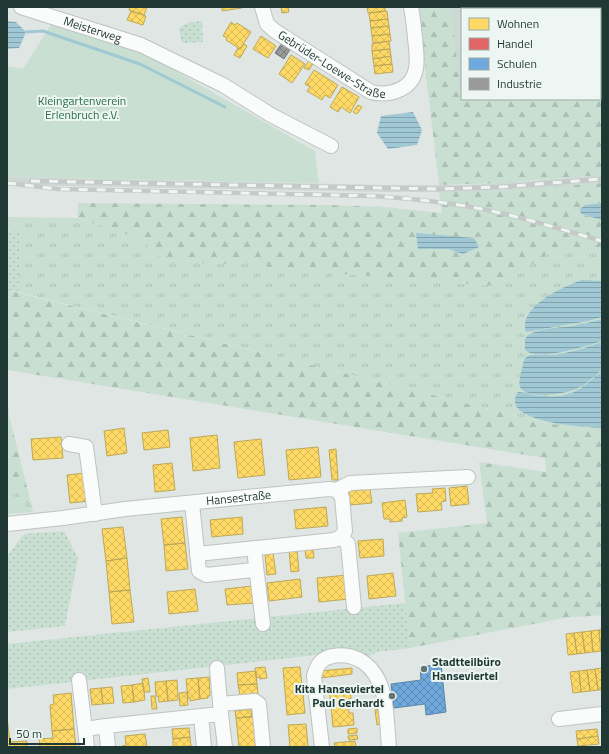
<svg xmlns="http://www.w3.org/2000/svg" width="609" height="754" font-family="'Titillium Web',sans-serif">
<style>
.built{fill:#cdd8d4}
.grass{fill:url(#grass-tufts)}
.forest{fill:url(#forest-firs)}
.park{fill:url(#park-dots)}
.garden{fill:#c9dfd2}
.water{fill:url(#water-rules)}
.homes{fill:url(#homes-cross-hatch);stroke:#bca957}
.shops{fill:url(#shops-cross-hatch);stroke:#a65857}
.schools{fill:url(#schools-cross-hatch);stroke:#5786aa}
.industry{fill:url(#industry-cross-hatch);stroke:#747c7b}
.lines{fill:none;stroke-linecap:round;stroke-linejoin:round}
.stream{stroke:#a0c8d5;stroke-width:3}
.minor-casing{stroke:#bdc3c1;stroke-width:16}
.minor{stroke:#fafbfb;stroke-width:14}
.rail-casing{stroke:#c5c9c8;stroke-width:4.5}
.rail{stroke:#edf6f2;stroke-width:3;stroke-dasharray:9;stroke-linecap:butt}
.poi-dot{fill:#637572;stroke:#edf6f2;stroke-width:1.5}
.labels{text-anchor:middle;stroke-width:4;stroke-linejoin:round;paint-order:stroke}
.street-label{font-size:12px;fill:#1f3834;stroke:#edf6f2}
.park-label{font-size:12px;fill:#2a6e4c;stroke:#edf6f2}
.poi-label{font-size:12px;font-weight:bold;fill:#1f3834;stroke:#edf6f2;text-anchor:start}
</style>
<defs>
<pattern id="grass-tufts" width="24" height="20" patternUnits="userSpaceOnUse"><rect width="24" height="20" fill="#c9dfd2"/><path d="M3 7l-1-3M5 7V3M7 7l1-3M15 17l-1-3M17 17v-4M19 17l1-3" fill="none" stroke="#acc0b5"/></pattern>
<pattern id="forest-firs" width="22" height="20" patternUnits="userSpaceOnUse"><rect width="22" height="20" fill="#c9dfd2"/><path d="M5 1l3.5 6h-7zM16 11l3.5 6h-7z" fill="#acc0b5"/></pattern>
<pattern id="park-dots" width="8" height="8" patternUnits="userSpaceOnUse"><rect width="8" height="8" fill="#c9dfd2"/><path d="M2 2h.1M6 6h.1" fill="none" stroke="#acc0b5" stroke-width="1.8" stroke-linecap="round"/></pattern>
<pattern id="water-rules" width="6" height="5" patternUnits="userSpaceOnUse"><rect width="6" height="5" fill="#a0c8d5"/><path d="M0 2.5h6" fill="none" stroke="#82a3ae"/></pattern>
<pattern id="homes-cross-hatch" width="8" height="8" patternUnits="userSpaceOnUse"><rect width="8" height="8" fill="#ffd966"/><path d="M0 0l8 8M0 8l8-8" fill="none" stroke="#dabb59"/></pattern>
<pattern id="shops-cross-hatch" width="8" height="8" patternUnits="userSpaceOnUse"><rect width="8" height="8" fill="#e06666"/><path d="M0 0l8 8M0 8l8-8" fill="none" stroke="#b55555"/></pattern>
<pattern id="schools-cross-hatch" width="8" height="8" patternUnits="userSpaceOnUse"><rect width="8" height="8" fill="#6fa8dc"/><path d="M0 0l8 8M0 8l8-8" fill="none" stroke="#5b8ab3"/></pattern>
<pattern id="industry-cross-hatch" width="8" height="8" patternUnits="userSpaceOnUse"><rect width="8" height="8" fill="#999"/><path d="M0 0l8 8M0 8l8-8" fill="none" stroke="#7c7e7e"/></pattern>
</defs>
<rect width="100%" height="100%" fill="#e0e6e4"/>
<path class="built" d="M418 7H602V71H600V9H462V87L428 91Z
M602 175V183L532 189 468 192H386L7 185V177L386 185H468L531 181Z"/>
<path class="grass" d="M7 217 78 218 139 238 164 260 221 264 255 261 271 268 495 286 565 244 602 256V433L541 422 18 292 22 232 7 229Z
M7 468 21 503H31L33 512 7 514Z"/>
<path class="forest" d="M418 7H451L460 87H462V99H600V71H602V175L500 183 439 185Z
M602 183V203L585 205 581 214 602 220V256L565 244 495 286 271 268 255 261 221 264 164 260 139 238 78 218V203L329 205 384 207 442 213 439 192 500 191Z
M7 290 541 422 602 433V615L564 618 410 648 398 533 487 523 479 462 546 472 545 458 7 370Z
M7 394 9 415 31 503H21L7 468Z"/>
<path class="park" d="M202 21 203 42 182 43 179 28 190 22Z
M7 229 22 232 18 292 7 290Z
M64 531 78 558 65 626 7 632V556L24 534Z
M405 603 410 648 377 652 365 658 326 654 7 689V644Z"/>
<path class="garden" d="M52 23 139 52 172 69 315 151 319 183 7 177V66L23 69Z"/>
<path class="water" d="M7 21 16 22 26 32 19 48 7 49Z
M413 112 422 130 417 145 388 149 377 133 381 116Z
M602 203V220L581 214 580 209 585 205Z
M416 233 474 238 479 247 463 254 448 249H418Z
M582 280 602 281V317L588 321 526 332C517 308 563 286 582 280Z
M602 319V341C587 346 538 362 525 350V339C531 328 560 328 572 326 582 324 592 322 602 319Z
M602 342V370C594 376 587 384 578 388 568 394 526 400 520 387 518 382 521 374 522 369 523 365 523 358 528 356 532 353 543 356 549 355 567 354 585 348 602 342Z
M602 371V428C587 427 497 423 518 392 526 392 534 396 543 396 572 399 582 388 602 371Z"/>
<path class="homes" d="M130 7H147L144 15 129 10Z
M222 7H241L242 8 222 11Z
M281 7H288L289 12 282 13Z
M367 7H385V11L368 13Z
M131 11 146 16 143 25 127 20Z
M387 11 388 19 370 21 369 13Z
M388 19 389 26 371 28 370 21Z
M231 22 235 25 237 23 251 32 240 49 226 40 227 38 223 36Z
M389 26 390 34 372 36 371 28Z
M390 34 391 41 373 43 372 36Z
M261 36 276 46 268 58 253 49Z
M389 41 390 49 372 51V44Z
M244 44 247 46 240 58 234 55 238 48 240 49Z
M390 49 391 56 373 59 372 51Z
M291 55 305 64 292 83 279 74Z
M391 56 392 64 374 66 373 59Z
M310 59 314 62 309 70 304 68Z
M392 64 393 72 375 74 374 66Z
M314 70 338 85 330 98 325 95 322 100 307 91 310 87 305 84Z
M342 87 359 97 350 113 341 107 338 112 330 107Z
M358 105 362 107 357 114 353 112Z
M124 428 127 453 107 456 104 431Z
M168 430 170 447 144 450 142 433Z
M217 435 220 468 193 471 190 438Z
M61 437 63 458 33 460 31 439Z
M261 439 265 475 238 478 234 442Z
M318 447 321 477 289 480 286 450Z
M336 449 338 480H332L329 450Z
M172 463 175 490 155 492 153 465Z
M86 473 89 501 70 503 67 475Z
M467 486 469 504 451 506 449 488Z
M445 488 446 501 441 502 442 510 418 512 416 494 433 493 432 489Z
M370 489 372 503 350 505 349 491Z
M405 500 407 517 402 518V521L390 522V519H384L382 503Z
M326 507 328 526 296 529 294 510Z
M182 517 185 543 164 545 161 519Z
M242 517 243 534 212 537 210 520Z
M123 527 127 558 106 561 102 529Z
M383 539 384 556 360 558 358 541Z
M185 543 188 569 166 571 164 545Z
M313 549 314 558H306L305 550Z
M297 550 299 571 291 572 289 551Z
M273 553 276 574 267 575 265 554Z
M127 558 130 590 109 592 106 561Z
M393 573 396 596 369 599 367 576Z
M347 575 349 599 319 602 317 578Z
M300 579 302 597 269 601 267 583Z
M253 586 255 603 227 605 225 589Z
M195 589 198 611 169 614 167 592Z
M130 590 134 622 112 624 109 592Z
M602 629V651H601L599 630Z
M599 630 601 651 593 652 591 631Z
M591 631 593 652 585 653 582 632Z
M582 632 585 653 577 654 574 633Z
M574 633 577 654 568 655 566 634Z
M265 667 267 678 260 679V677L256 678 255 668Z
M300 667 305 713 287 715 283 668Z
M352 668V674L321 678 320 671Z
M602 668V690H598L595 669Z
M595 669 598 690 590 691 587 670Z
M587 670 590 691 581 692 579 671Z
M256 671 257 684 238 685 237 673Z
M579 671 581 692 573 693 570 672Z
M209 677 210 696H208V698L200 699 198 678Z
M148 678 150 692H144L142 679Z
M198 678 200 699 190 701V698H188L186 679Z
M177 680 178 700 168 701 166 681Z
M166 681 168 701 159 702 158 696H156L155 682Z
M143 683 145 700 134 702 132 685Z
M257 684 258 694 240 695 238 685Z
M132 685 134 702 123 703 121 686Z
M350 686 351 699H348L349 713H353L354 725 333 727 329 688Z
M112 687 114 703 103 704 101 688Z
M101 688 103 704 92 705 90 689Z
M187 692 188 705 180 706 179 693Z
M71 693 74 729 52 731 50 705 54 704 53 695Z
M151 696H155L157 709H152Z
M251 709 252 717 236 718 235 711Z
M378 709 380 724 377 725 375 710Z
M254 716 257 747H239L236 718Z
M7 717 10 742 27 741V747H7Z
M306 724 308 747H290L288 725Z
M189 728 190 737 173 739 172 729Z
M357 728V733L348 734V729Z
M74 729 76 747H40L39 739 53 738 52 731Z
M597 729 598 736 577 739 576 731Z
M145 734 147 747H123L122 746 126 745 125 736Z
M357 735 358 739 349 740 348 736Z
M598 736 599 744 578 746 577 739Z
M190 737 191 746 173 747V739Z
M355 741 356 747H335L334 743Z"/>
<path class="shops" d="M586 7H602V24L600 22V9H585Z"/>
<path class="schools" d="M441 664 446 712 426 715 425 704 394 708 391 684 421 680 420 667Z"/>
<path class="industry" d="M282 43 291 48 284 59 275 53Z"/>
<g class="lines">
<path class="stream" d="M26 32 43 31 140 64 225 107"/>
<defs>
<g id="minor">
<path id="s1" d="M21 7 141 45 223 85 271 115 331 146"/>
<path id="s2" d="M262 7 267 24 275 31 371 92C382 95 391 94 401 89 421 79 417 57 415 38 414 28 413 17 411 7"/>
<path d="M69 444 86 447 95 514"/>
<path d="M192 503 199 571 206 575 253 570 256 566 254 548"/>
<path id="s3" d="M7 524 63 518 125 509 329 489 337 490 350 483 468 477"/>
<path d="M341 537 348 544 354 607"/>
<path d="M197 554 334 540 341 537 345 531 342 497 337 490"/>
<path d="M256 566 263 624"/>
<path d="M217 668 221 714"/>
<path d="M79 680 85 729"/>
<path d="M220 704 255 701 259 704 263 747"/>
<path d="M559 719 602 714"/>
<path d="M106 726 201 716"/>
<path d="M87 747 85 729 106 726 108 747"/>
<path d="M204 747 201 716 221 714 225 747"/>
<path d="M322 747 314 676C317 665 321 658 333 656 343 654 354 656 363 662 389 680 386 718 389 747"/>
</g>
</defs>
<use href="#minor" class="minor-casing"/>
<use href="#minor" class="minor"/>
<defs>
<path id="rail" d="M31 181 437 189 500 187 602 179
M7 183 58 189 375 196C416 199 456 203 496 212 532 220 567 231 602 241"/>
</defs>
<use href="#rail" class="rail-casing"/>
<use href="#rail" class="rail"/>
</g>
<g class="poi-dot">
<circle cx="424" cy="669" r="4"/>
<circle cx="392" cy="696" r="4"/>
</g>
<g class="labels">
<g class="street-label">
<text dy="4" stroke="none"><textPath href="#s1" startOffset="75">Meisterweg</textPath></text>
<text dy="4" stroke="none"><textPath href="#s2" startOffset="95">Gebrüder-Loewe-Straße</textPath></text>
<text dy="4" stroke="none"><textPath href="#s3" startOffset="233">Hansestraße</textPath></text>
</g>
<g class="park-label">
<text x="82" y="105">Kleingartenverein<tspan x="82" dy="14">Erlenbruch e.V.</tspan></text>
</g>
<g class="poi-label">
<text x="432" y="666">Stadtteilbüro<tspan x="432" dy="14">Hanseviertel</tspan></text>
<text x="384" y="693" text-anchor="end">Kita Hanseviertel<tspan x="384" dy="14">Paul Gerhardt</tspan></text>
</g>
</g>
<rect width="609" height="754" fill="none" stroke="#1f3834" stroke-width="16"/>
<rect x="461" y="8" width="140" height="92" fill="#edf6f2" stroke="#9baaa6"/>
<rect x="469" y="18" width="20" height="12" fill="#ffd966" stroke="#9baaa6"/>
<text x="497" y="28" font-size="12" fill="#1f3834">Wohnen</text>
<rect x="469" y="38" width="20" height="12" fill="#e06666" stroke="#9baaa6"/>
<text x="497" y="48" font-size="12" fill="#1f3834">Handel</text>
<rect x="469" y="58" width="20" height="12" fill="#6fa8dc" stroke="#9baaa6"/>
<text x="497" y="68" font-size="12" fill="#1f3834">Schulen</text>
<rect x="469" y="78" width="20" height="12" fill="#999999" stroke="#9baaa6"/>
<text x="497" y="88" font-size="12" fill="#1f3834">Industrie</text>
<path d="M10 738v6h74v-6" fill="none" stroke="#1f3834" stroke-width="2"/>
<text x="16" y="738" font-size="12" fill="#1f3834" stroke="#edf6f2" stroke-width="3" paint-order="stroke">50 m</text>
</svg>
